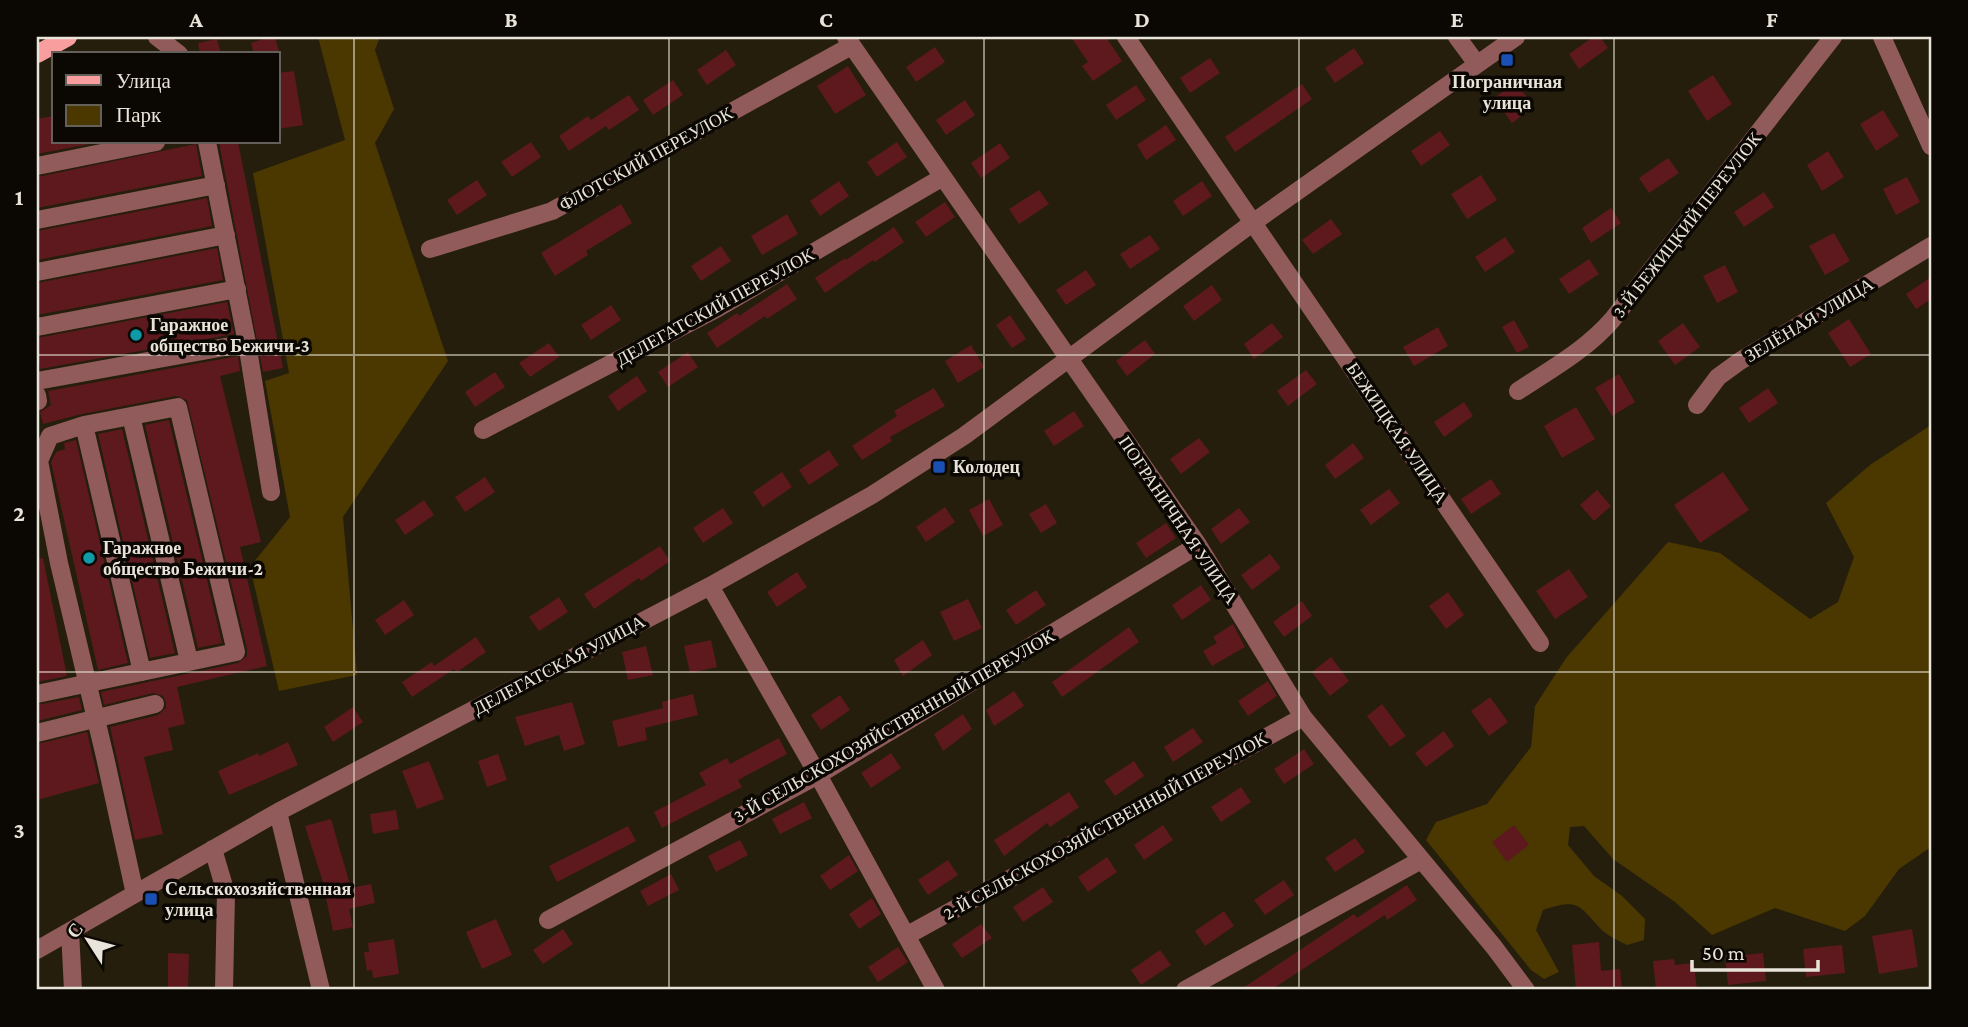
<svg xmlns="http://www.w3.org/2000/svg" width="1968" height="1027" font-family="'Crimson Pro',serif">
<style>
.green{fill:#4a3800}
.building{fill:#5d191e}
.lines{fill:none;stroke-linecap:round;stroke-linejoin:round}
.minor{stroke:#915b5b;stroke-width:18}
.major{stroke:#f89e9f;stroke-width:18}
.grid{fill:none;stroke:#e9e4d9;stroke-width:2;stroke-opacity:0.55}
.transit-dot{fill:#1a4fb4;stroke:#0b0803;stroke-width:2.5}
.culture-dot{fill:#0f9aa8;stroke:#0b0803;stroke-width:2.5}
.labels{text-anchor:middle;stroke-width:7;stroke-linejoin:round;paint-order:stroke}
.poi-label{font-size:18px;font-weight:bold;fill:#e9e4d9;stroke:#0b0803;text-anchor:start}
.street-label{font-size:18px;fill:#e9e4d9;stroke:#0b0803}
.neatline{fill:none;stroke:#e9e4d9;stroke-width:2.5}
.grid-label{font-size:23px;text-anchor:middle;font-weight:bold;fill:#e9e4d9}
</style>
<rect width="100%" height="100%" fill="#251e0d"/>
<path class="green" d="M318 37H380L375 50 394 109 375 143 448 361 343 517 357 675 279 691 250 567 290 517 265 381 289 373 253 173 345 140Z
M1931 425V847L1899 869 1865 916 1845 931 1775 908 1712 935 1675 902 1613 859 1584 826 1570 827 1568 845 1594 876 1622 896 1645 919 1644 940 1627 945C1619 941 1610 937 1603 931 1579 907 1581 897 1543 910L1536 930 1559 972 1544 979 1531 970 1426 840 1436 822 1487 804 1531 747 1535 706 1566 658 1668 542 1720 553 1810 619 1838 602 1854 557 1826 503 1870 465Z"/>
<path class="building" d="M270 37H275L280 54H254L251 43Z
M1071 37H1106L1122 61 1093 81 1082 66 1088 62Z
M1593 37H1600L1608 48 1579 69 1569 54Z
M217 39 221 54H200L198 43Z
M935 47 945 62 916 82 906 67Z
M1354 48 1364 63 1335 83 1325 68Z
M726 50 736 65 707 85 697 70Z
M1210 58 1220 73 1190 93 1180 78Z
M848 66 866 95 835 114 817 86Z
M294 71 303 125 278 129V73Z
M1713 75 1732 104 1707 121 1688 91Z
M673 80 683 95 653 115 643 100Z
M1516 82 1534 107 1512 123 1494 98Z
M1302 84 1312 99 1235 152 1225 137Z
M1136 85 1146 100 1116 120 1106 105Z
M629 95 639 110 609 130 606 126 569 151 559 136 588 116 591 120Z
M965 100 975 115 946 135 936 120Z
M1883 110 1899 136 1876 151 1860 124Z
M54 116V142H100L37 154V119Z
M1166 125 1176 140 1146 160 1137 145Z
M1440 131 1450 145 1421 166 1411 151Z
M219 142H238L283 368 263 372Z
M531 142 541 157 512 177 501 162Z
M897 142 907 157 877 177 867 162Z
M1000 143 1010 158 981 178 971 163Z
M196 144 202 176 37 208V177Z
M1828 151 1844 177 1822 191 1807 165Z
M1668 158 1679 173 1649 193 1639 178Z
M1481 175 1497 200 1467 219 1451 194Z
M1907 177 1920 202 1896 215 1883 189Z
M477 180 487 195 457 215 447 200Z
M839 181 849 196 820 216 810 201Z
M1202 181 1212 196 1183 216 1173 201Z
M1039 190 1049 204 1019 224 1009 209Z
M1764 192 1774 207 1744 227 1734 212Z
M207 198 212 226 37 260V231Z
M945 202 955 217 926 237 915 222Z
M621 204 632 223 586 251 588 255 555 276 541 253Z
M1611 208 1621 223 1591 243 1582 228Z
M787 214 798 234 762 255 751 236Z
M1331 219 1342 234 1313 254 1302 240Z
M894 227 904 242 875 262 873 260 825 293 815 278 845 258 846 260Z
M1834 233 1850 261 1825 275 1809 246Z
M1150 235 1160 249 1130 269 1120 254Z
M1505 237 1515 252 1485 272 1475 257Z
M721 246 731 261 701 281 691 266Z
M217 248 223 280 37 315V283Z
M1589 259 1599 274 1569 294 1559 279Z
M1725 265 1738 292 1717 303 1703 276Z
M1086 270 1096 285 1066 305 1056 290Z
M1931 277V299L1916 309 1906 294Z
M787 284 797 299 767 319 765 316 717 348 707 333 737 313 739 316Z
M1212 285 1222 300 1194 321 1183 306Z
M227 302 234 334 40 369 37 338Z
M611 305 621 320 591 340 581 325Z
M1010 315 1026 339 1012 348 996 325Z
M1849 319 1871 354 1850 367 1828 333Z
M1514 320 1529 347 1517 353 1502 327Z
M1272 323 1283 337 1254 359 1244 344Z
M1683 323 1700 347 1675 365 1658 341Z
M1438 327 1448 346 1414 366 1403 347Z
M1145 340 1155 354 1127 376 1116 361Z
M549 343 559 357 530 377 519 363Z
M971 345 984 367 958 383 945 361Z
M688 352 698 367 668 387 658 372Z
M238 356 240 371 220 376 261 542 240 547 267 666 177 687 185 724 168 728 173 750 144 757 163 834 135 840 110 727 158 715 166 708V702L163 696 153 693 104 705 101 692 238 663 247 656V649L187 400 176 396 82 414 43 424 40 412 51 405 48 391Z
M1306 370 1317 384 1288 406 1277 391Z
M495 372 505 387 475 407 465 392Z
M1619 374 1635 402 1612 416 1595 388Z
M637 376 647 391 618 411 608 396Z
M934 388 945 406 890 437 892 441 862 460 852 446 897 416 894 411Z
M1768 388 1778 403 1749 423 1739 408Z
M1464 402 1473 416 1444 437 1434 422Z
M1576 407 1595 439 1562 458 1544 426Z
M1074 411 1084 426 1054 446 1044 431Z
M169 420 222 643 198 648 145 425Z
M122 429 175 653 150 658 98 434Z
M1199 438 1210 452 1181 474 1170 459Z
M76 440 128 663 98 670 51 462 56 452 65 449 64 443Z
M1353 443 1364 458 1335 479 1325 465Z
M829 450 839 465 809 485 799 470Z
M782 472 792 487 763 507 753 492Z
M1723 472 1749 510 1700 543 1674 505Z
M485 477 495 492 465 512 455 497Z
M1491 479 1501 494 1471 514 1461 499Z
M1389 489 1400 503 1371 525 1360 510Z
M1597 490 1611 506 1594 521 1580 505Z
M989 499 1003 525 983 536 969 510Z
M424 500 434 515 405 535 395 520Z
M1046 504 1057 523 1041 533 1029 514Z
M945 507 955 522 926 542 916 527Z
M723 508 733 523 703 543 693 528Z
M1239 508 1250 522 1221 544 1211 529Z
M1166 523 1176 538 1146 558 1136 543Z
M660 546 670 561 641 581 639 578 594 609 584 594Z
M1270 554 1281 568 1252 590 1241 575Z
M43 558 67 676 37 682V559Z
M1569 569 1588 597 1555 619 1536 591Z
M797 572 807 587 777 607 767 592Z
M1201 585 1211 600 1182 620 1172 605Z
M1036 590 1046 605 1016 625 1006 610Z
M1448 592 1464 615 1446 629 1429 606Z
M559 597 568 612 539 631 529 617Z
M968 599 982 628 954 641 940 612Z
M404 600 414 615 385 635 375 620Z
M1302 601 1312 616 1284 637 1273 622Z
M1233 624 1245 647 1212 666 1203 651 1217 643 1213 637Z
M1129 627 1139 642 1062 697 1052 682Z
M476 637 486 652 457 672 454 669 412 697 402 682 432 662 434 666Z
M711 640 717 667 690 673 684 646Z
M923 640 932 655 903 676 894 660Z
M646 646 653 675 628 680 622 652Z
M1331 657 1349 681 1330 696 1312 672Z
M1268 681 1277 696 1248 716 1238 701Z
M1014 691 1024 706 994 726 986 710Z
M693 694 698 715 645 728 647 740 618 747 612 721 663 708 662 702Z
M840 695 850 710 821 730 811 715Z
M79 697 82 710 37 721V705Z
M1490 697 1508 722 1489 736 1471 711Z
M572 702 585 744 564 751 559 735 525 746 515 717Z
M1382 704 1406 736 1390 747 1367 716Z
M353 707 363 722 333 742 324 727Z
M963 714 972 729 943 751 934 734Z
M1193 728 1203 742 1173 762 1164 747Z
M1444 731 1454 746 1426 767 1415 753Z
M87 732 99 783 37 800V744Z
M779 738 787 754 738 780 742 787 662 828 654 812 706 785 699 773 727 758 730 764Z
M288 742 298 765 229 795 218 771 258 753 259 756Z
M1304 749 1314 764 1284 784 1274 769Z
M891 753 901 768 871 788 861 773Z
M498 754 507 780 487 787 478 761Z
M429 761 444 799 417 809 402 771Z
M1134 761 1144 776 1115 796 1104 781Z
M1241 787 1251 802 1221 822 1211 807Z
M1069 792 1079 807 1050 827 1047 823 1004 856 994 840Z
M804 802 812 818 780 834 772 819Z
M396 810 399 829 373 834 370 814Z
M331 819 351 888 371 884 375 903 349 909 353 927 333 931 322 879 305 826Z
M1163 825 1173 840 1144 860 1134 845Z
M1514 825 1529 845 1507 862 1492 842Z
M628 826 636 841 557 882 549 866Z
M1355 838 1365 852 1335 872 1325 858Z
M740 840 748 855 716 872 708 856Z
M849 855 858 871 830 890 820 876Z
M1107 857 1117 872 1088 892 1078 877Z
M948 860 958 875 928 895 918 880Z
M671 874 679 890 648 906 640 891Z
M1284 880 1294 895 1265 915 1254 900Z
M1407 885 1417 900 1387 920 1385 915 1271 990H1240L1354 914 1357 918Z
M1043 887 1053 902 1023 922 1013 907Z
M872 898 881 914 859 929 849 914Z
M1224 911 1234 926 1205 946 1195 931Z
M496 919 512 955 482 969 466 932Z
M981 924 992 938 962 958 952 944Z
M563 929 573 944 543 964 533 950Z
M1912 929 1918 967 1879 974 1872 936Z
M394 939 399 974 373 978 372 970 367 971 364 952H369L368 943Z
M1599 942 1601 971 1620 969 1622 990H1576L1572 945Z
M1842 945 1845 973 1806 977 1803 949Z
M898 947 908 962 878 982 868 967Z
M1160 950 1171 965 1141 985 1131 970Z
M168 953 189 954 188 990H168Z
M1763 953 1766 981 1728 985 1725 957Z
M1674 959 1675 965 1694 963 1697 990H1656L1653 961Z"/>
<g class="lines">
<path class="minor" d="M157 37 179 54
M846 37 1198 545 1303 717 1494 947 1526 990
M1126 37 1540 643
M1457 37 1477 64
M1882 37 1931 146
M207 142 247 343 271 492
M37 166 156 142
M37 220 216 185
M430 249 552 211 851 46
M37 272 226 235
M37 327 237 289
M37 381 247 343
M1518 391C1551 369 1586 350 1612 320L1833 37
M37 395 38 401
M1697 405 1718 377 1740 361 1931 246
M131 416 189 661
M84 425 142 672
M483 430 718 308 943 177
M710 586 818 775 936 990
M37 694 236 652 178 407 84 425 50 436 39 461 59 563 105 757 135 894
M37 733 155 704
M278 812 321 990
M213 849 226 893 224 990
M548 920 818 775 1198 545
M70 931 73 990
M906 936 1303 717
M37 950 278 812 710 586 872 495 964 436 1251 224 1516 37
M1185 990 1421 860"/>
<path class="major" d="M37 54 68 37"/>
</g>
<path class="grid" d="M354 37V990M669 37V990M984 37V990M1299 37V990M1614 37V990M37 355H1931M37 672H1931"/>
<g class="transit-dot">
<rect x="1500" y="53" width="14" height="14" rx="3.5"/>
<rect x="932" y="460" width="14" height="14" rx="3.5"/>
<rect x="144" y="892" width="14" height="14" rx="3.5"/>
</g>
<g class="culture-dot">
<circle cx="136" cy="335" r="7"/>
<circle cx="89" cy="558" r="7"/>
</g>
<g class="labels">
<g class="poi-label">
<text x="1507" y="88" text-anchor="middle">Пограничная<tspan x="1507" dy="21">улица</tspan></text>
<text x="150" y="331">Гаражное<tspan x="150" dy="21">общество Бежичи-3</tspan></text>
<text x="953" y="473">Колодец</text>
<text x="103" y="554">Гаражное<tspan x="103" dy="21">общество Бежичи-2</tspan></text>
<text x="165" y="895">Сельскохозяйственная<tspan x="165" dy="21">улица</tspan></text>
</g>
<g class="street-label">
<text transform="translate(646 159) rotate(-29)" y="6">ФЛОТСКИЙ ПЕРЕУЛОК</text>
<text transform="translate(1687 225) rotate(-52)" y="6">3-Й БЕЖИЦКИЙ ПЕРЕУЛОК</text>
<text transform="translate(715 307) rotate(-29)" y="6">ДЕЛЕГАТСКИЙ ПЕРЕУЛОК</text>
<text transform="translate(1809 320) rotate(-31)" y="6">ЗЕЛЁНАЯ УЛИЦА</text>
<text transform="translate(1397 433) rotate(56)" y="6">БЕЖИЦКАЯ УЛИЦА</text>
<text transform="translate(1178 520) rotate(56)" y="6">ПОГРАНИЧНАЯ УЛИЦА</text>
<text transform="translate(559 665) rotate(-28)" y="6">ДЕЛЕГАТСКАЯ УЛИЦА</text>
<text transform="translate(894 726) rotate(-30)" y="6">3-Й СЕЛЬСКОХОЗЯЙСТВЕННЫЙ ПЕРЕУЛОК</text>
<text transform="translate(1105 826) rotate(-29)" y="6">2-Й СЕЛЬСКОХОЗЯЙСТВЕННЫЙ ПЕРЕУЛОК</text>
</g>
</g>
<rect width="1968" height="1027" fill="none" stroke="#0b0803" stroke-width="77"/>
<rect x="52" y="52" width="228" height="91" fill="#0b0803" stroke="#646059" stroke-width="2"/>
<rect x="66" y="75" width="35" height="10" fill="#f89e9f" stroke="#646059" stroke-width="2"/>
<text x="116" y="88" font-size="21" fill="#e9e4d9">Улица</text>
<rect x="66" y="105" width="35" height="21" fill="#4a3800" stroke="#646059" stroke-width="2"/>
<text x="116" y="122" font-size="21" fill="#e9e4d9">Парк</text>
<g transform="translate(88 940) rotate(306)" stroke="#0b0803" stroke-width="5" paint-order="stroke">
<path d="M0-5L12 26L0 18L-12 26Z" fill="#e9e4d9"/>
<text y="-10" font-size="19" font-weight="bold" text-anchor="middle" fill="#e9e4d9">С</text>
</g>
<path d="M1692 960v10h126v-10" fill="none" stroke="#e9e4d9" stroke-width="3.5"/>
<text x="1702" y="960" font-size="21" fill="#e9e4d9" stroke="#0b0803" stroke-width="5" paint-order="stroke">50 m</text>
<rect x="38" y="38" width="1892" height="950" class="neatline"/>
<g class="grid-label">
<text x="196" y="27">A</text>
<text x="511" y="27">B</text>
<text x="826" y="27">C</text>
<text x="1142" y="27">D</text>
<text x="1457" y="27">E</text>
<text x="1772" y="27">F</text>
<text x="19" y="205">1</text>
<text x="19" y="521">2</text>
<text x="19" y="838">3</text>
</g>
</svg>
